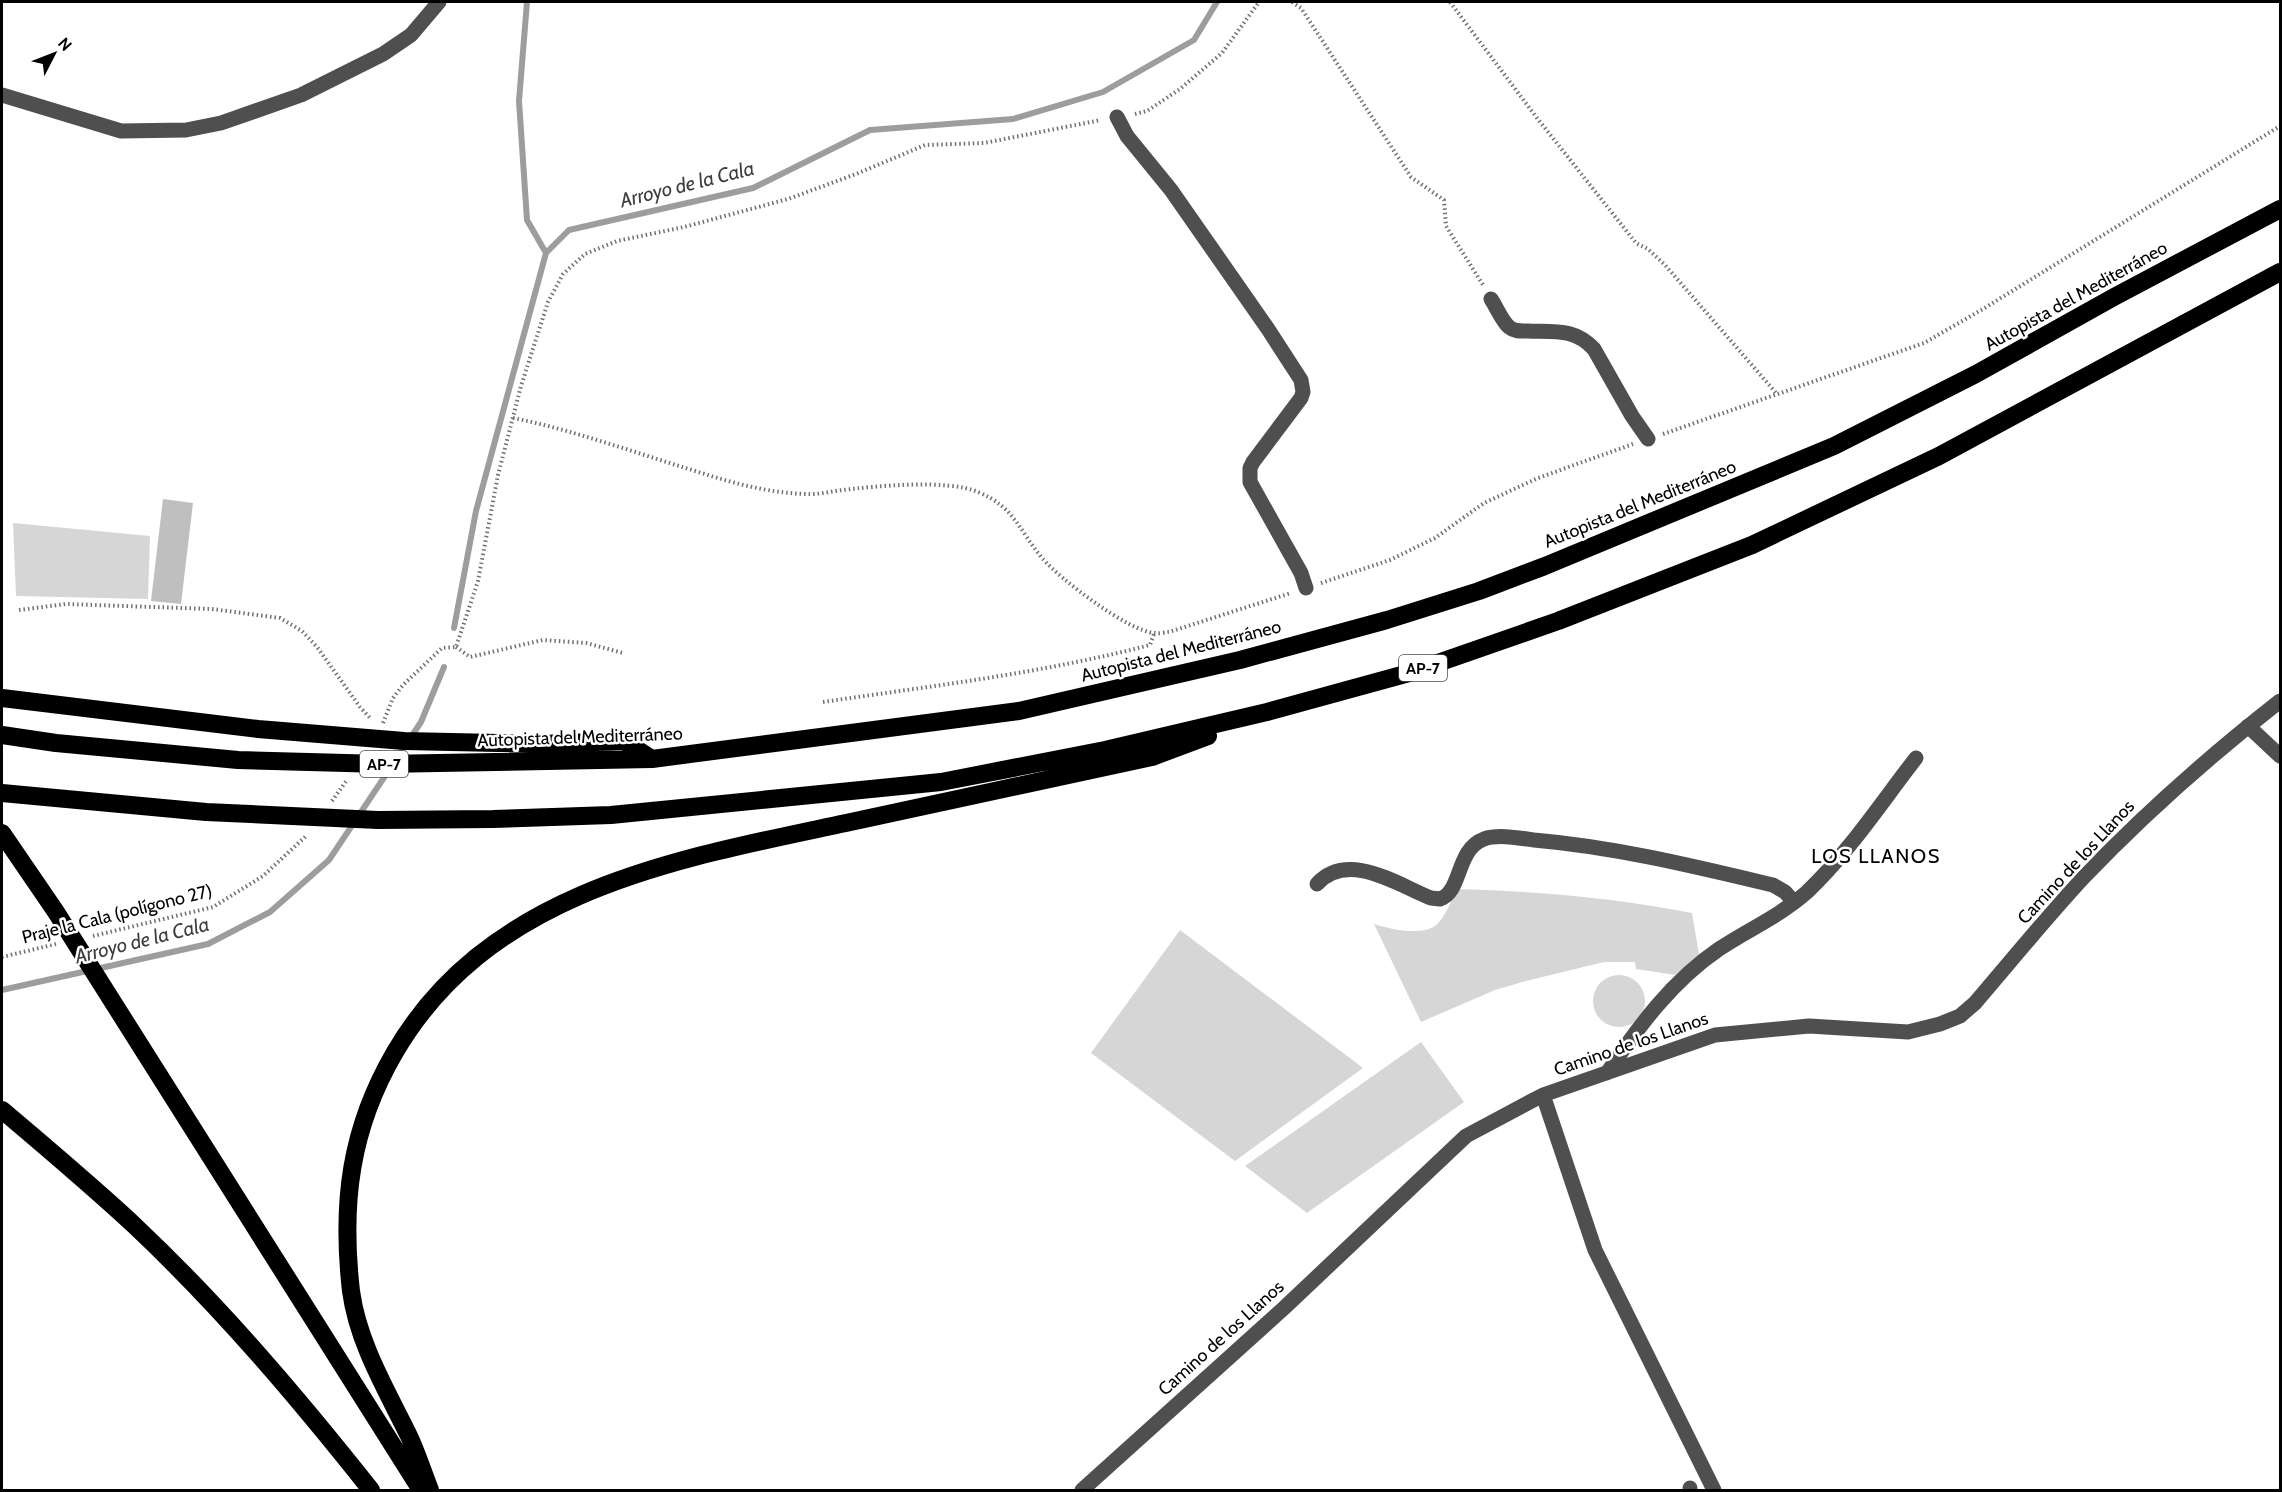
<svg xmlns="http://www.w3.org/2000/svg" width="2282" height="1492" font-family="Cabin,sans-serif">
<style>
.green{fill:#d6d6d6}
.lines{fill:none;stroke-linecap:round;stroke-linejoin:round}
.stream{stroke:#9d9d9d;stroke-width:6}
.building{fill:#bfbfbf}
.path{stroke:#717171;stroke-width:4;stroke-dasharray:1.5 3;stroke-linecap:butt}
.minor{stroke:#4f4f4f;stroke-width:15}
.highway{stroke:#000;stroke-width:18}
.labels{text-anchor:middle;stroke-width:5;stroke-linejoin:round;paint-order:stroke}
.shield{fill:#fff;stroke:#4c4c4c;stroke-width:1.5}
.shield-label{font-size:16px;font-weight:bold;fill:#000}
.street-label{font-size:18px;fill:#000;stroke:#fff}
.water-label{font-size:20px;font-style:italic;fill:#3e3e3e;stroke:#fff}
.neighbourhood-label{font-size:20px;letter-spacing:1.5px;fill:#000;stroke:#fff}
</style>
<rect width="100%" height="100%" fill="#fff"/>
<path class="green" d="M13 523 150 536 148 599 16 596Z
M1457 889C1536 891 1615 898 1692 913L1699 954 1675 975 1636 969 1635 962H1604L1526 981 1495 990 1421 1022 1374 924C1389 929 1421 936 1435 926 1445 919 1451 900 1457 889Z
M1180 930 1363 1068 1235 1161 1091 1053Z
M1593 1001a26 26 0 1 1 52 0a26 26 0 1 1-52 0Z
M1421 1042 1464 1102 1307 1213 1245 1166Z"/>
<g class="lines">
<path class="stream" d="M527 2 519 101 527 220 546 253
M454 628 476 511 546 253 569 230 753 188 870 130 1013 119 1103 92 1194 40 1217 2
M2 990 208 944 270 912 329 860 421 722 444 667"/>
</g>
<path class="building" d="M163 499 193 503 181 604 151 601Z"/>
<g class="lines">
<path class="path" d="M1292 2 1301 8 1411 177 1444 200 1446 226 1483 285
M1450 2 1537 118 1636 243 1648 249 1665 265 1777 394
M1135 114 1147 111 1180 89 1222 53 1259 2
M513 418C573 430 633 452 692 470 730 482 766 493 807 494 819 495 831 491 843 490 876 486 948 479 978 492 1015 507 1019 531 1043 559 1060 579 1129 632 1155 633 1160 634 1165 632 1169 632L1291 593
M1663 434 1924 343 1983 309 2280 126
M1321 583 1390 560 1435 538 1484 503 1538 478 1633 444
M19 610 66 604 212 609 280 618 302 631 317 647 360 707 371 719
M456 647 470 657 543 640 586 643 623 653
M823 702C932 686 1043 673 1150 645L1154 634
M383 723 393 698 403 685 442 648 456 647 478 581 498 475 521 386 548 302 563 274 585 254 617 241 684 227 788 199 856 174 925 145 984 143 1101 120
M332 801 347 780
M93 936 213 907 263 876 306 836
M2 957 56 944"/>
<path class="minor" d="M2 95 121 131 186 130 221 123 301 95 383 54 411 35 439 2
M1117 117 1127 136 1171 190 1268 329 1301 380 1303 392 1301 398 1253 462 1250 468V482L1301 573 1306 588
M1491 299C1497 308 1502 321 1509 327 1515 332 1521 331 1527 331 1555 332 1574 328 1594 349L1632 416 1648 439
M2248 726 2280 756
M1317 884C1348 850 1398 885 1431 898L1440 899C1462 892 1456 849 1484 839 1498 834 1519 838 1534 840 1615 847 1693 866 1773 885L1785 892 1794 902
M1607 1073C1639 1026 1672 981 1719 949 1749 929 1780 916 1807 892 1849 852 1881 803 1916 758
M1543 1095 1595 1250 1714 1490
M1082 1490 1284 1308 1466 1136 1543 1095 1715 1035 1809 1026 1908 1032 1940 1024 1960 1016 1975 1003C2011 961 2046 918 2083 878 2144 814 2211 755 2280 701
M1690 1490V1488"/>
<path class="highway" d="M2 698 258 729 404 741 540 744 624 741 652 759
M2 735 56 743 238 760 382 764 652 759 1019 711 1240 660 1387 620 1479 591 1545 566 1834 446 1976 374 2114 297 2280 209
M2 793 206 812 378 820 493 819 611 815 941 782 1105 750 1267 712 1409 673 1558 621 1752 545 1939 456 2280 272
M2 833 56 912 421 1490
M2 1110C47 1148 92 1186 135 1226 221 1307 298 1398 371 1490
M430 1490C423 1472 417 1453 409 1436 386 1389 358 1343 351 1291 341 1203 350 1129 395 1052 490 890 677 859 846 823 948 801 1050 779 1152 757L1208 736"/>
</g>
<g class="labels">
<g class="shield">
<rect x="1399" y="655" width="48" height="26" rx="4.5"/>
<rect x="360" y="751" width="48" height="26" rx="4.5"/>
</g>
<g class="shield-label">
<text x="1423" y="674">AP-7</text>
<text x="384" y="770">AP-7</text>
</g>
<g class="street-label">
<text transform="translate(2076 296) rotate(-29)" y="6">Autopista del Mediterráneo</text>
<text transform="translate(1640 504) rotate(-22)" y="6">Autopista del Mediterráneo</text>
<text transform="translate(1181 651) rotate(-14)" y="6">Autopista del Mediterráneo</text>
<text transform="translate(580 737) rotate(-2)" y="6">Autopista del Mediterráneo</text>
<text transform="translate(2076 862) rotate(-47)" y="6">Camino de los Llanos</text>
<text transform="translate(117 914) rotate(-14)" y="6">Praje la Cala (polígono 27)</text>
<text transform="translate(1631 1044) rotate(-19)" y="6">Camino de los Llanos</text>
<text transform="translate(1221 1338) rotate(-42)" y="6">Camino de los Llanos</text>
</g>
<g class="water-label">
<text transform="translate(687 184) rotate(-14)" y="7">Arroyo de la Cala</text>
<text transform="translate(142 940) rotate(-14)" y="7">Arroyo de la Cala</text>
</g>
<g class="neighbourhood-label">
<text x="1876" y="863">LOS LLANOS</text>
</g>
</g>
<rect width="2282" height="1492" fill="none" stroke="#000000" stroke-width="6"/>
<g transform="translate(54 54) rotate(48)" stroke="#ffffff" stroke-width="4.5" paint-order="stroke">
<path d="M0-4.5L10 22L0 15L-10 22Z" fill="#000000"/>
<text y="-9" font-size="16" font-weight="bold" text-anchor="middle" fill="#000000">N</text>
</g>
</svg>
